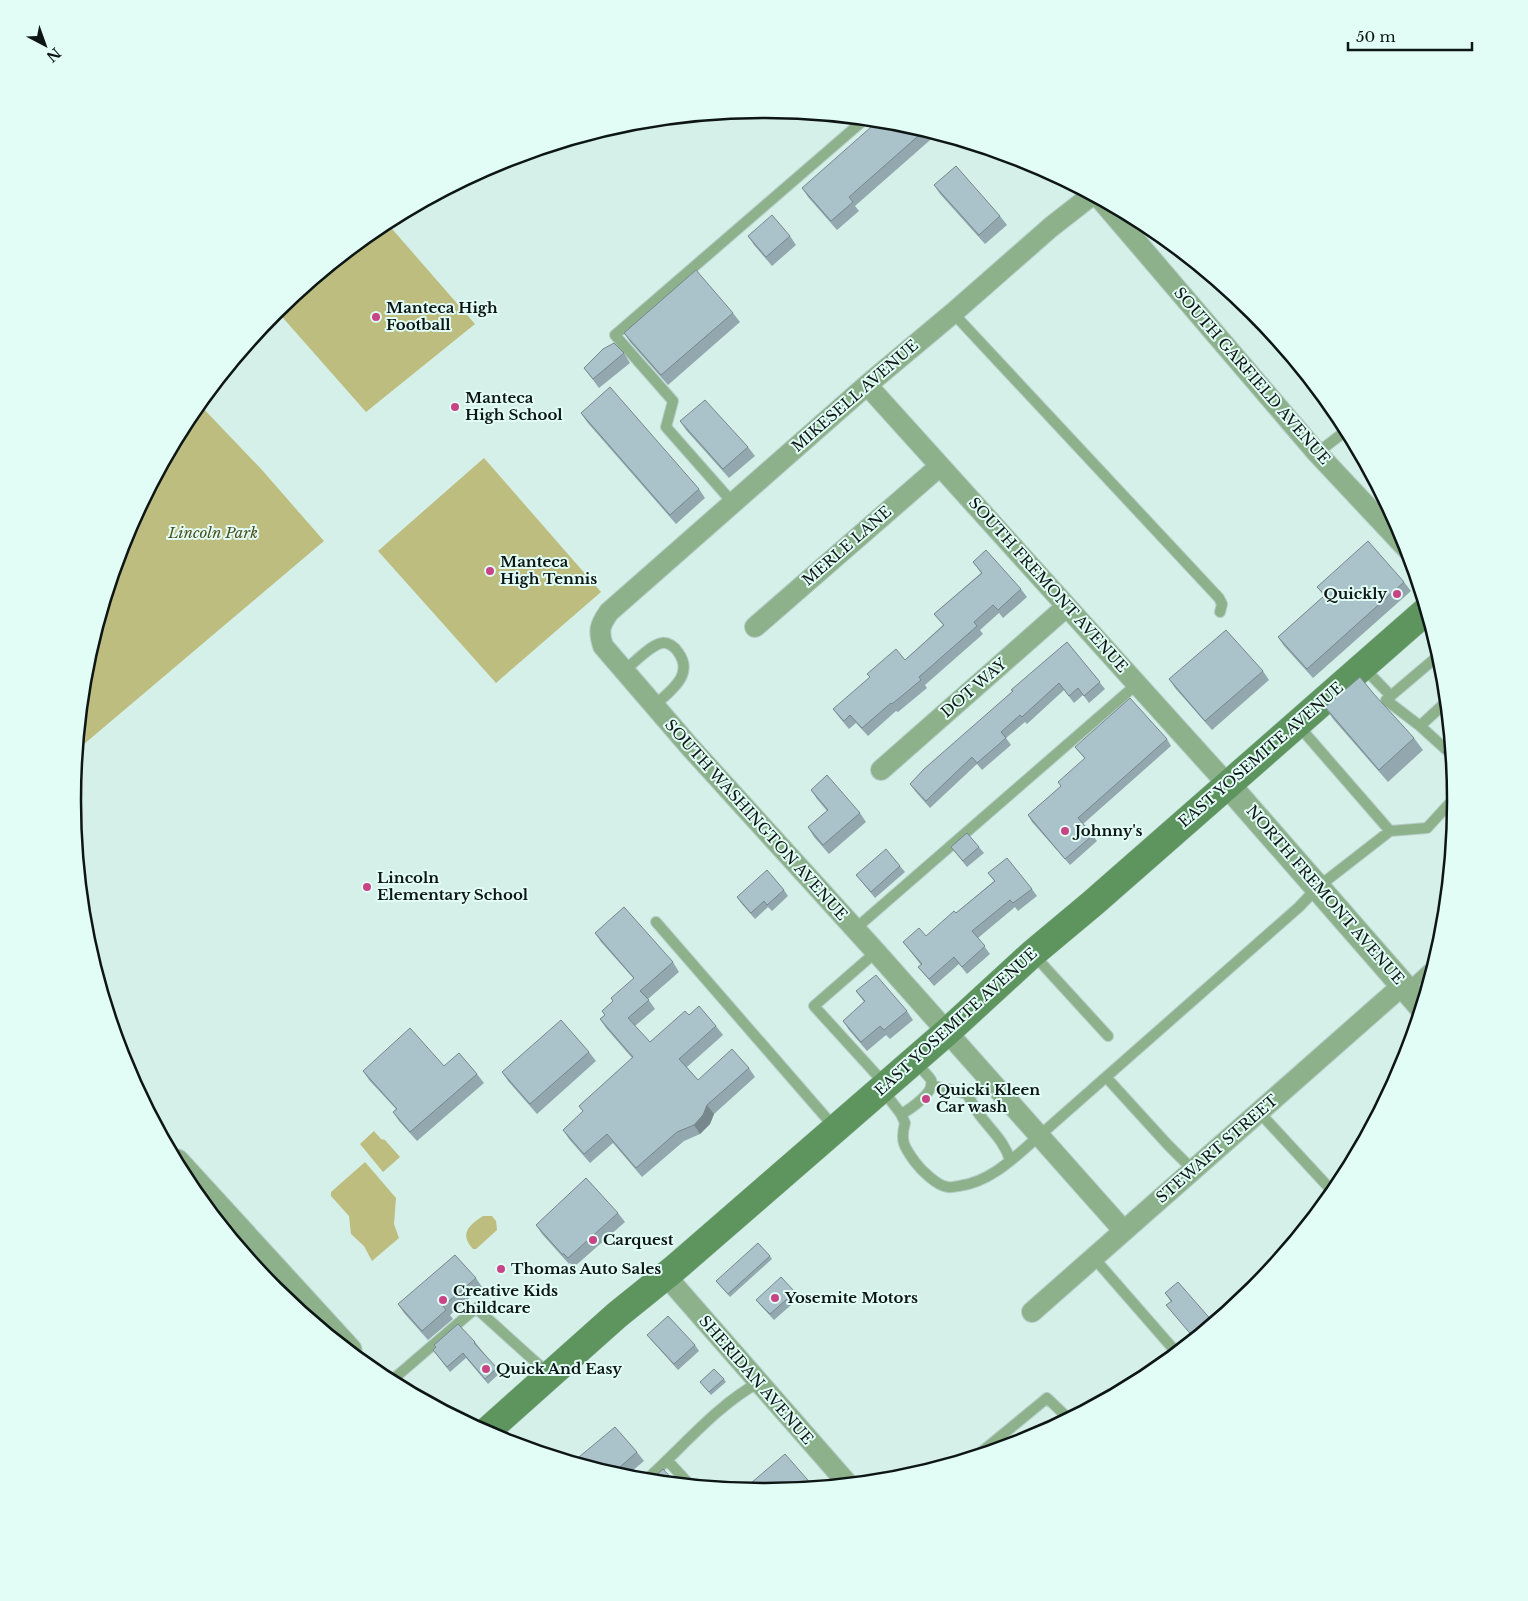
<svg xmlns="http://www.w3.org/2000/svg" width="1528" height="1601" font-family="'Libre Baskerville',serif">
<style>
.green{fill:#bcbd7f}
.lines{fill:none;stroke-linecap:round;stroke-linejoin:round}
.service-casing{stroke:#b5ccc7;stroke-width:12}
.minor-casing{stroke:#b5ccc7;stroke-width:22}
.tertiary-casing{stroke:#b5ccc7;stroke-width:27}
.secondary-casing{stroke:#b5ccc7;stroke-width:29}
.service{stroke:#8cb18b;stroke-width:10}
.minor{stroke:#8cb18b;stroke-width:20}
.tertiary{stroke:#8cb18b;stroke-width:25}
.secondary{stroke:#5e955e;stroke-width:28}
.wall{fill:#92a8ae}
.shaded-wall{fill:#77888d}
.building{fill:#aac3ca;stroke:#77888d}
.poi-dot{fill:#c94487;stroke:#e2fcf6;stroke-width:2}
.labels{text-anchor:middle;stroke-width:4;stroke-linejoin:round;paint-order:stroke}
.poi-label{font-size:15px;font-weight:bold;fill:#0d1614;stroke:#e2fcf6;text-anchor:start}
.street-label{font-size:15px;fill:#0d1614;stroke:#e2fcf6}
.park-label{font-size:15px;font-style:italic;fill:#4f501d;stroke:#e2fcf6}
.rim{fill:none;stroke:#0d1614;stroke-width:2.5}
</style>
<rect width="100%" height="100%" fill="#d5efe9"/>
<path class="green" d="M386 222 475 324 366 412 276 310 380 225Z
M199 404 262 470 324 541 77 750 86 665 125 536 189 416Z
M484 458 601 592 496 683 378 551Z
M374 1131 381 1139 385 1140 400 1157 383 1172 360 1144Z
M365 1162 396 1198 394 1224 399 1238 372 1261 364 1246 351 1234 349 1216 331 1196V1192Z
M483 1216H492L496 1221 497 1230 476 1249H473C459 1234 469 1225 483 1216Z"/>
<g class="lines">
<defs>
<path id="service" d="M953 313 1219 598 1222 604 1220 612
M1317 453 1347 430
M733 503 666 427 673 401 615 335 865 119
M1363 667 1391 696
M624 671C634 663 650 645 662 643 668 642 675 647 678 652 695 675 670 691 654 706
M1446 702 1420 726 1451 754
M1420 726 1386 700 1439 655
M1390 831 1427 828 1449 804
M656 922 835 1128
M855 929 1137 684
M876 952 814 1006 885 1084
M1033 954 1108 1036
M1407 989 1433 965
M1106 1077 1168 1145 1193 1170
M931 1085 967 1094 981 1090 991 1082
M882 1089 901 1114 905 1123C900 1141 904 1147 915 1162 921 1170 937 1186 948 1187 951 1188 956 1186 959 1186 991 1182 1016 1156 1039 1136L1299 907 1318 887 1390 831 1297 724
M967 1094C972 1102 976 1111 982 1118 993 1132 1005 1143 1010 1160
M1259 1112 1333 1192
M901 1114C909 1110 936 1092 931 1080 929 1076 919 1067 916 1062
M1094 1258 1176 1352
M391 1381 476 1308 550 1375
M979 1454 1047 1398 1068 1418
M667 1460 690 1485
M646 1480C681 1449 717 1405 758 1383"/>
<path id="minor" d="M1092 195 1051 227 953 313 867 385 609 612C600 625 598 630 603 646L690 747 876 952 1124 1231
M1101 200 1317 453 1407 549
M867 385 1228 785
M755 627 940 466
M881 770 1066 607
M666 1276 848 1484
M1032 1312 1403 985"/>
<path id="tertiary" d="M1228 785 1421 1006
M177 1162 349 1350"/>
<path id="secondary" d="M486 1432 617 1315 674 1269 947 1032 1032 954 1093 903 1426 611"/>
</defs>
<use href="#service" class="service-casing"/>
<use href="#minor" class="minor-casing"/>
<use href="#tertiary" class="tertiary-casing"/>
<use href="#secondary" class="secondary-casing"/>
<use href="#service" class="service"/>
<use href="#minor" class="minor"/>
<use href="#tertiary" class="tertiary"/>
<use href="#secondary" class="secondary"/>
</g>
<path class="wall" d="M899 122 937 134 855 206 859 211 837 230 808 197 802 188Z
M934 185 1000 216 1007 225 985 244 940 194Z
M748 236H790L796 245 772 266 754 245Z
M1207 274 1253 312 1260 320 1253 325Z
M733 313 740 322 668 385 630 342 624 333Z
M624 353 630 363 599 388 584 368Z
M1312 384 1339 417 1342 421 1340 423 1316 396 1309 387Z
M581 413 699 489 705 498 676 524 587 422Z
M680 421 748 447 755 456 729 478 686 430Z
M973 562 1021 589 1027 597 1003 618 999 613 980 630 983 634 925 685 927 688 898 712 896 711 868 736 856 723 849 729 839 717 833 709 905 660 943 625 934 614 981 573Z
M1404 582 1411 591 1313 678 1284 646 1278 637 1324 596 1317 587Z
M1067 642 1105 689 1089 703 1083 695 1074 703 1064 690 1027 724 1025 722 1006 738 1011 745 982 770 977 764 930 808 915 791 910 784Z
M1263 671 1269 680 1212 730 1175 688 1169 679Z
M1325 707 1414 738 1423 750 1388 782 1333 719Z
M1167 739 1171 746 1083 824 1097 841 1070 865 1032 822 1028 815 1061 786 1085 759 1075 747Z
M811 790 860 813 866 822 829 854 814 837 808 827 827 811 817 799Z
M951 847H979L984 853 967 867Z
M900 866 905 872 875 898 861 881 856 875Z
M988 873 1032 889 1037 896 1018 911 1015 907 978 938 990 954 967 974 959 964 934 986 918 967 921 965 903 942 926 936 956 913 994 881Z
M784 890 788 896 772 911 768 907 755 919 741 903 737 897Z
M595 933 673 962 679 972 648 999 655 1009 635 1026 650 1042 689 1015 716 1026 723 1035 687 1067 698 1080 749 1068 755 1077 714 1114 710 1124 700 1134 684 1141 642 1177 613 1143 590 1163 569 1139 563 1130 583 1112 579 1106 632 1058 606 1028 600 1019 605 1015 602 1011 613 1001 634 979 601 942Z
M856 991 907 1011 913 1020 890 1039 886 1035 867 1051 849 1030 843 1021 864 1002Z
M589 1052 596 1061 537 1114 508 1081 502 1072Z
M444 1066 477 1074 484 1083 417 1141 399 1121 393 1112 396 1109 369 1080 363 1071Z
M618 1213 625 1222 574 1267 570 1263 569 1264 542 1234 536 1225Z
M770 1256 772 1259 730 1297 716 1281Z
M476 1278 482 1287 450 1315 453 1319 428 1340 404 1313 398 1304Z
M795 1292 799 1298 774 1320 761 1306 756 1300Z
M1165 1293 1213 1322 1194 1338 1166 1305 1171 1302Z
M647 1335 695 1345 699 1351 678 1370 652 1341Z
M475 1342 500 1373 488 1384 466 1358 450 1372 433 1350 436 1348 434 1345Z
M724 1379 726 1382 711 1395 700 1382Z
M637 1452 644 1461 625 1477 573 1462Z"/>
<path class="shaded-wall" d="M707 1105 714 1114 710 1124 700 1134 694 1125Z"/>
<path class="building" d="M879 120 899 122 925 130 849 197 853 202 831 221 802 188Z
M956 166 1000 216 979 235 934 185Z
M772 215 790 236 766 257 748 236Z
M696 270 733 313 661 375 624 333Z
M1213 279 1252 311 1247 316Z
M614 343 624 353 593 379 584 368 603 349Z
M1312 384 1336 412 1334 414 1309 387Z
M610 387 699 489 670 515 581 413Z
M705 400 748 447 723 469 680 421Z
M1368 541 1404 582 1307 669 1278 637 1325 595 1317 587Z
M986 550 1021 589 998 610 993 605 974 622 977 626 919 677 921 680 892 704 891 703 862 728 850 715 844 721 833 709 870 677 867 674 896 649 905 660 944 625 934 614 982 573 973 562Z
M1226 630 1263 671 1205 721 1169 679Z
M1067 642 1100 682 1084 696 1078 688 1069 696 1059 683 1022 717 1020 715 1001 732 1006 738 977 763 972 757 926 801 910 784 924 769 1013 691 1011 690Z
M1360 677 1373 693 1414 738 1379 770 1325 707Z
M1130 698 1167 739 1078 818 1093 835 1065 859 1028 815 1061 786 1058 782 1085 758 1075 747Z
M1450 746 1452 762 1443 752Z
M827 775 860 813 823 845 808 827 828 810 811 790Z
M967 833 979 847 963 861 951 847Z
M886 849 900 866 871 892 856 875Z
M1007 858 1032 889 1013 903 1010 900 972 931 985 946 962 967 954 957 929 979 918 967 922 964 903 942 919 928 926 936 954 911 956 913 995 881 988 873Z
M767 870 784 890 767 905 764 901 751 913 737 897Z
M624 907 673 962 640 991 649 1000 628 1018 650 1042 685 1011 689 1015 699 1006 716 1026 679 1059 698 1080 732 1049 749 1068 707 1105 703 1115 694 1125 677 1132 636 1168 607 1134 584 1154 563 1130 583 1111 579 1106 633 1057 600 1019 605 1015 602 1011 613 1001 611 998 634 978 595 933Z
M876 975 907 1011 884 1030 880 1026 861 1042 843 1021 865 1001 856 991Z
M561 1020 589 1052 530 1104 502 1072Z
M410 1028 444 1066 459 1053 477 1074 410 1132 393 1112 397 1109 363 1071Z
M586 1178 618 1213 568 1258 564 1254H562L536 1225Z
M758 1243 770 1256 728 1294 716 1281Z
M455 1255 476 1278 443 1306 446 1310 422 1331 398 1304Z
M781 1277 795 1292 770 1314 756 1300Z
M1178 1282 1213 1322 1194 1338 1166 1305 1172 1301 1165 1293Z
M668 1316 695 1345 674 1364 647 1335Z
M458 1324 475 1342 474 1343 497 1368 485 1379 463 1353 447 1367 433 1350 436 1347 434 1345Z
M714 1369 724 1379 709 1392 700 1382Z
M615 1427 637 1452 612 1474 573 1462Z
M785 1454 814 1487 764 1492 758 1491 751 1483Z
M663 1469 676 1483 650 1481Z"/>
<g class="poi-dot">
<circle cx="376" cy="317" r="5"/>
<circle cx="455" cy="407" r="5"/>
<circle cx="490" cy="571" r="5"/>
<circle cx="1397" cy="594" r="5"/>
<circle cx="1065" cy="831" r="5"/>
<circle cx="367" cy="887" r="5"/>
<circle cx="926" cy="1099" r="5"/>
<circle cx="593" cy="1240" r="5"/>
<circle cx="501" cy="1269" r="5"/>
<circle cx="775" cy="1298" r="5"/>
<circle cx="443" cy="1300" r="5"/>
<circle cx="486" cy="1369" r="5"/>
</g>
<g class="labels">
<g class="poi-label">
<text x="386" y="313">Manteca High<tspan x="386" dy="17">Football</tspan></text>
<text x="465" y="403">Manteca<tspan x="465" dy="17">High School</tspan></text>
<text x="500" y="567">Manteca<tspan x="500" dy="17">High Tennis</tspan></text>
<text x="1387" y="599" text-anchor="end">Quickly</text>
<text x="1075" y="836">Johnny's</text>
<text x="377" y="883">Lincoln<tspan x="377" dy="17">Elementary School</tspan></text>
<text x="936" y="1095">Quicki Kleen<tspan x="936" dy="17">Car wash</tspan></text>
<text x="603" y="1245">Carquest</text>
<text x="511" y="1274">Thomas Auto Sales</text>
<text x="453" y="1296">Creative Kids<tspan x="453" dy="17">Childcare</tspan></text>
<text x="785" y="1303">Yosemite Motors</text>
<text x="496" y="1374">Quick And Easy</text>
</g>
<g class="street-label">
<text transform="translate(1252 376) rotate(49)" y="5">SOUTH GARFIELD AVENUE</text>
<text transform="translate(855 396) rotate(-41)" y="5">MIKESELL AVENUE</text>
<text transform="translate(847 546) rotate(-41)" y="5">MERLE LANE</text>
<text transform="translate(1048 585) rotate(48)" y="5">SOUTH FREMONT AVENUE</text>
<text transform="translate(974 688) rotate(-41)" y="5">DOT WAY</text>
<text transform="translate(1261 755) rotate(-41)" y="5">EAST YOSEMITE AVENUE</text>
<text transform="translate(756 820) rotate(48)" y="5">SOUTH WASHINGTON AVENUE</text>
<text transform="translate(1325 895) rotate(49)" y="5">NORTH FREMONT AVENUE</text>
<text transform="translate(956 1022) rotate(-42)" y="5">EAST YOSEMITE AVENUE</text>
<text transform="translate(1217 1149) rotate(-41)" y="5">STEWART STREET</text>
<text transform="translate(756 1380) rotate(49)" y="5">SHERIDAN AVENUE</text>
</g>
<g class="park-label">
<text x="213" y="538">Lincoln Park</text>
</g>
</g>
<path d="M0 0H1528V1601H0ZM763 118H765A682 682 0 0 1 1447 800V801A682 682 0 0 1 765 1483H763A682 682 0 0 1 81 801V800A682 682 0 0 1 763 118Z" fill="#e2fcf6" fill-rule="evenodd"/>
<path class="rim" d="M763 118H765A682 682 0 0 1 1447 800V801A682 682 0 0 1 765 1483H763A682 682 0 0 1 81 801V800A682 682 0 0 1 763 118Z"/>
<g transform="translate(45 45) rotate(139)" stroke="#e2fcf6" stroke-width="4" paint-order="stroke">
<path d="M0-4L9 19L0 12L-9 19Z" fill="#0d1614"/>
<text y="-8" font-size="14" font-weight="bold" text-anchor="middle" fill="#0d1614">N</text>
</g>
<path d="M1348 42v8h124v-8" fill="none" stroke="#0d1614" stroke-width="2.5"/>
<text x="1356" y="42" font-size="15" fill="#0d1614" stroke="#e2fcf6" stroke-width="4" paint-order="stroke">50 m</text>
</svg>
